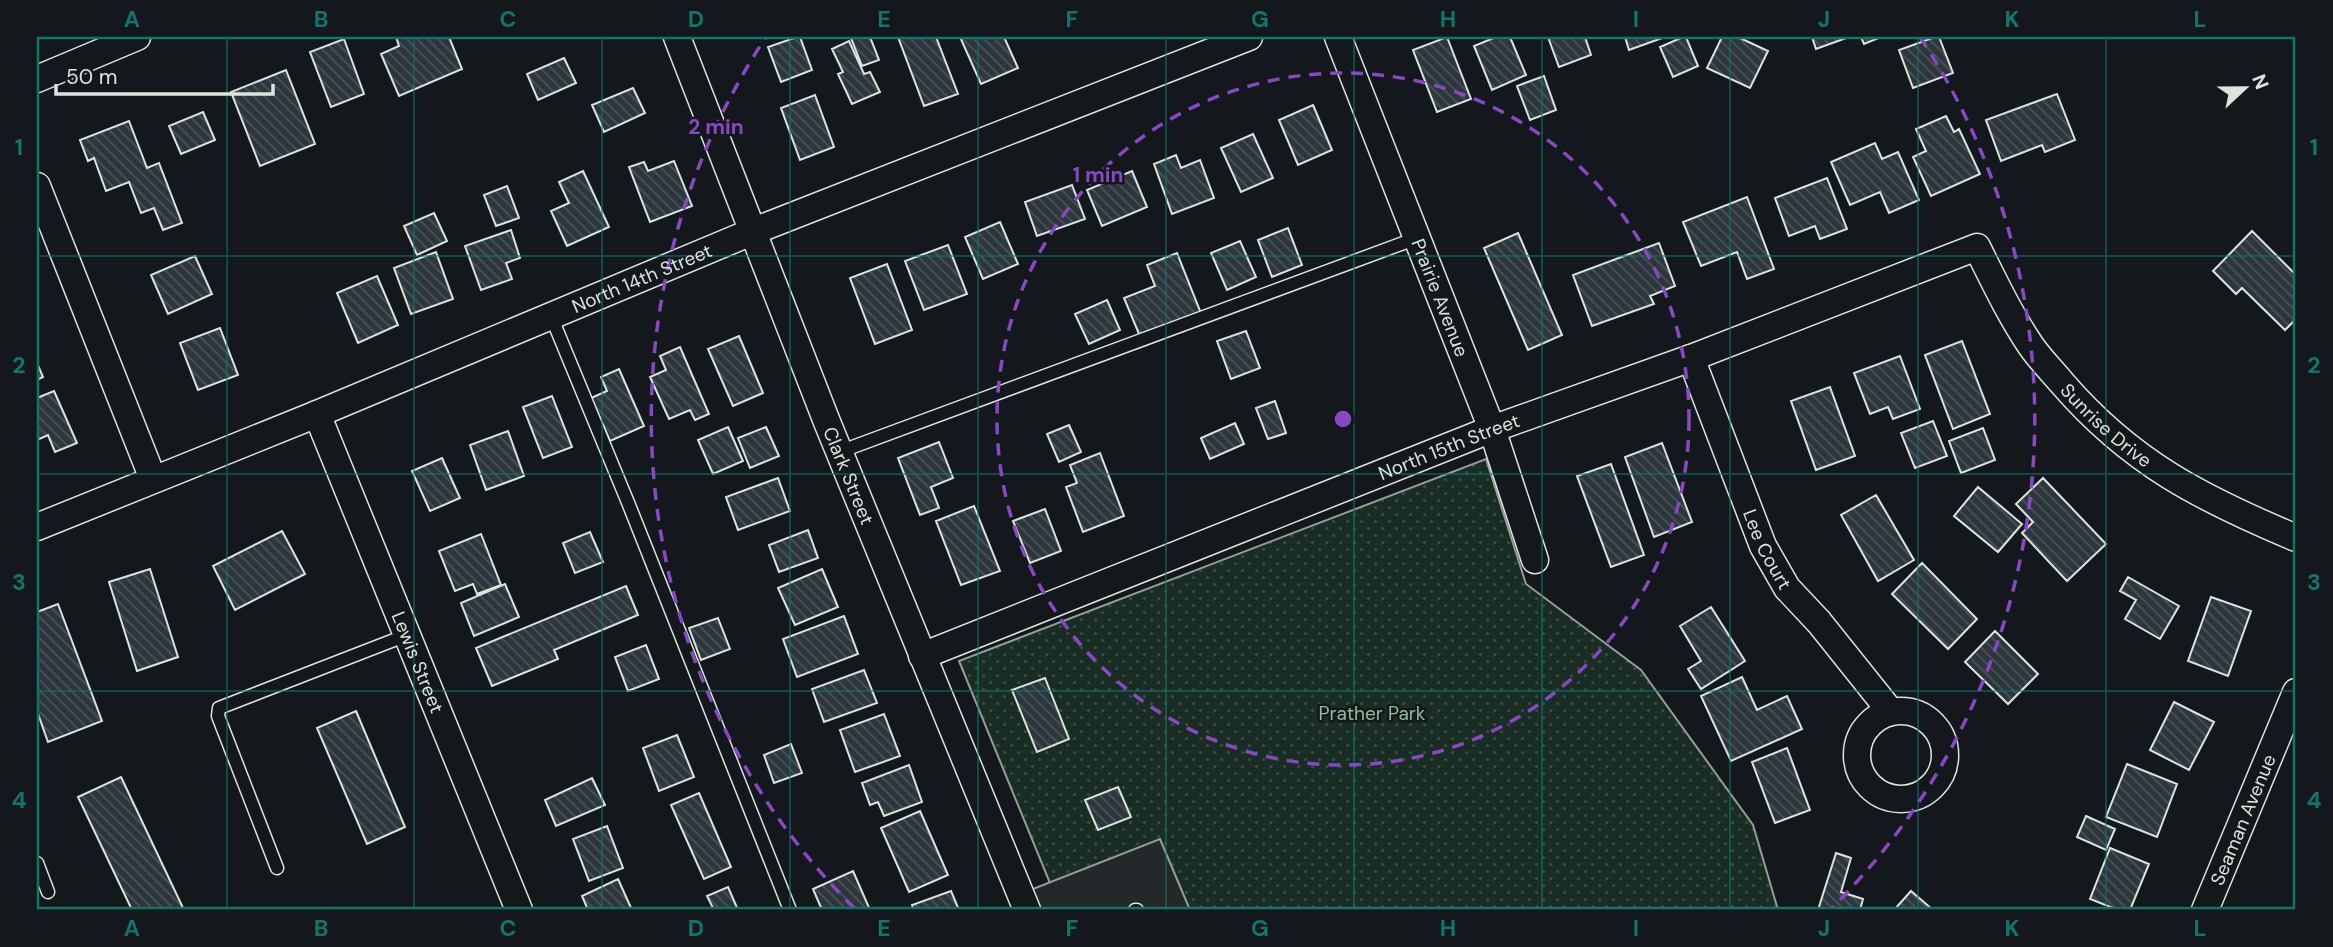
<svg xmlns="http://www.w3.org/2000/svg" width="2333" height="947" font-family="'DM Sans',sans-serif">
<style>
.park{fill:url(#park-dots);stroke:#939e99;stroke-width:2}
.parking{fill:#24282b;stroke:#939e99;stroke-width:2}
.building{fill:url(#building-back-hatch);stroke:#d8e6dc;stroke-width:2}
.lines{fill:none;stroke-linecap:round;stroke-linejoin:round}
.lane-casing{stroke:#d8e6dc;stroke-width:15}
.street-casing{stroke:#d8e6dc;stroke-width:29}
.lane{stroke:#14181c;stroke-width:12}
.street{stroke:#14181c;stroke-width:26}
.grid{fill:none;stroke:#0f766e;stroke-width:2;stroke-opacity:0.55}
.ring{fill:none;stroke:#8948c3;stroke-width:3.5;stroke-dasharray:12 9}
.labels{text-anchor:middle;stroke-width:5;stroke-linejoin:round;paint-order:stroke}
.street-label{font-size:19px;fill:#d8e6dc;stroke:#14181c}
.park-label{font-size:19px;fill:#8ac095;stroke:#14181c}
.centre{fill:#8948c3;stroke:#14181c;stroke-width:3.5}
.ring-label{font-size:21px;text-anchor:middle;font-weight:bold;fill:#8948c3;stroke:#14181c;stroke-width:5;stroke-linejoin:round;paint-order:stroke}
.neatline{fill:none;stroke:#0f766e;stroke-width:2.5}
.grid-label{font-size:23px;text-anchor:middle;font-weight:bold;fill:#0f766e}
</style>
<defs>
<pattern id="park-dots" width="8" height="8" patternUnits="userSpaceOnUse" patternTransform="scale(1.75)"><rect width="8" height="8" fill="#1a2d24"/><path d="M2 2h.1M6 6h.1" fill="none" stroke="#3b4b43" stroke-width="1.8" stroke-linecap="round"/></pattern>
<pattern id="building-back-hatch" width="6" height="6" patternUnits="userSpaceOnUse" patternTransform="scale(1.75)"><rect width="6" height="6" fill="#2c363c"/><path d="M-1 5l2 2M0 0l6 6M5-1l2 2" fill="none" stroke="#4a5358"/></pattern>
</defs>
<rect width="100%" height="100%" fill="#14181c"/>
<path class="park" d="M1486 459 1526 584 1641 670 1753 825 1778 910H1061L959 661Z"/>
<path class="parking" d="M1160 839 1190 910H1027L1020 894Z"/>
<path class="building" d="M396 37H449L462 69 399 96 381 54 399 46Z
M797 37H800L812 70 781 82 768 47Z
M854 37H870L879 60 862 66 851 38Z
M898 37H936L958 94 924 106Z
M960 37H1004L1018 68 981 84Z
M1447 37 1471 99 1437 112 1413 50Z
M1496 37H1510L1526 75 1492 90 1474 46Z
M1548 37H1585L1591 55 1559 67Z
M1625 37H1665L1629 50Z
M1683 37H1686L1698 66 1673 77 1660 47Z
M1722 37H1738L1768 51 1750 88 1707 68Z
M1812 37H1849L1816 49Z
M1861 37H1881L1864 44Z
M1935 37H1939L1953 73 1913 88 1899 50Z
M344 39 364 94 331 107 310 52Z
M849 41 864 74 870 72 880 92 852 104 838 74 843 72 832 49Z
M564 58 576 83 538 100 527 74Z
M286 70 315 144 260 166 231 92Z
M1544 76 1556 110 1530 120 1517 86Z
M633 88 645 113 604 132 592 105Z
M2057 94 2075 140 2045 152 2042 145 2001 161 1986 120Z
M815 95 834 147 800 160 781 108Z
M1313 105 1332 150 1298 165 1279 120Z
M203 112 215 140 181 154 169 126Z
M1946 116 1954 132 1959 129 1980 174 1931 196 1913 157 1926 151 1916 129Z
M129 121 147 168 159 163 182 223 163 230 154 208 141 213 129 182 106 191 94 158 88 161 80 140Z
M1253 134 1273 178 1241 192 1221 148Z
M1875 143 1882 159 1898 152 1919 200 1889 213 1880 192 1850 205 1831 162Z
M1176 155 1181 168 1200 160 1214 198 1172 214 1154 164Z
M674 161 692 206 650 222 629 167 644 162 648 171Z
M583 171 609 227 567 246 551 211 569 203 559 182Z
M1132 171 1147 207 1102 226 1087 190Z
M1827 178 1847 229 1820 239 1815 226 1789 236 1775 198Z
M1072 185 1085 219 1037 236 1025 202Z
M507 186 519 218 496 226 484 195Z
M1747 197 1774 269 1747 279 1737 252 1701 266 1683 222Z
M434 213 447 241 417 255 404 226Z
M1000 222 1018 264 983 279 965 237Z
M1288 228 1302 265 1272 277 1258 240Z
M511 230 520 258 506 263 512 279 481 290 465 246Z
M2252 231 2296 275V319L2285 330 2242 288 2236 294 2213 271Z
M1518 233 1562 335 1528 350 1484 248Z
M1240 241 1256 277 1227 290 1211 253Z
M1659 243 1675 286 1650 296 1654 304 1592 326 1573 275Z
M948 245 967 294 924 310 905 261Z
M436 252 453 299 411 314 394 268Z
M1177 253 1204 321 1144 346 1124 298 1155 286 1147 265Z
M195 256 212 294 168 314 151 275Z
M887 264 912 330 875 344 850 278Z
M377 276 398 325 358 343 337 293Z
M1107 300 1120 330 1089 344 1075 314Z
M220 328 238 375 198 390 180 343Z
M1246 331 1260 368 1231 379 1217 341Z
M739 336 763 393 733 406 708 349Z
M1962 341 1990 414 1953 429 1925 355Z
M680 347 709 414 695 420 690 410 669 419 650 377 666 370 660 356Z
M1900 356 1920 409 1893 419 1888 407 1870 414 1854 373Z
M37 363 43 377 37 380Z
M619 369 644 426 610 441 591 398 607 391 601 377Z
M1830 387 1855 456 1816 470 1791 401Z
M54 391 77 443 55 452 48 435 37 440V398Z
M552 396 572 447 543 458 523 407Z
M1275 401 1286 433 1268 439 1256 408Z
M1933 421 1947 456 1915 468 1901 433Z
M1235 423 1244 444 1210 459 1201 438Z
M1069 425 1081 452 1059 462 1047 434Z
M728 427 743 461 713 474 698 440Z
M766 427 779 456 750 468 738 438Z
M1983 428 1995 460 1961 473 1949 441Z
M508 431 524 476 486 490 470 445Z
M939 442 953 478 931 487 939 508 920 515 898 458Z
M1662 443 1692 522 1654 537 1625 457Z
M1100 453 1124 516 1083 532 1066 487 1077 483 1070 465Z
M442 458 460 498 430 511 412 471Z
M1611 464 1644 555 1611 567 1577 476Z
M778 478 790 511 738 530 726 497Z
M2043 478 2106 544 2067 581 2022 533 2033 522 2016 504Z
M1978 487 2022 524 1998 552 1954 516Z
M1876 495 1914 560 1878 581 1841 515Z
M974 506 1000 571 961 585 936 521Z
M1045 509 1061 551 1030 563 1013 521Z
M808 530 818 558 779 572 769 545Z
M282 531 305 574 235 610 213 566Z
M590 532 603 562 575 573 563 543Z
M481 534 501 585 477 594 473 584 455 591 439 551Z
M1922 563 1977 619 1948 649 1892 594Z
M150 569 178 657 137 671 109 582Z
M822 569 838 607 795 625 778 588Z
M2128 577 2179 606 2160 639 2125 619 2136 600 2120 591Z
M505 584 519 617 474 636 461 603Z
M626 586 638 615 554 650 558 659 492 686 476 648Z
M2211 597 2251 611 2228 676 2188 661Z
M58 604 102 721 48 742 37 711V612Z
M1711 607 1745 661 1701 689 1688 669 1701 661 1680 626Z
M844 616 858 654 797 677 783 639Z
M718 618 730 649 701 660 689 628Z
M1995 631 2038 674 2008 704 1965 662Z
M646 645 659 679 628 691 615 657Z
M864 670 877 703 824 722 812 689Z
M1742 677 1757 710 1787 696 1802 729 1731 761 1701 696Z
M1045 678 1069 739 1037 752 1012 690Z
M2174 702 2214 722 2189 770 2150 750Z
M356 711 405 827 367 844 317 728Z
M884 714 900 756 855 772 840 730Z
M677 735 694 777 659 791 643 748Z
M791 744 802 773 774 783 764 755Z
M1787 748 1810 810 1775 823 1752 762Z
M2127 764 2177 784 2157 837 2106 817Z
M909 765 922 802 884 816 878 802 870 805 862 783Z
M121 777 184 910H132L78 797Z
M592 778 605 805 556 826 545 800Z
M1118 787 1131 817 1098 830 1085 800Z
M699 793 731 867 704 879 671 805Z
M920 811 948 875 909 892 881 828Z
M2086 816 2115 829 2106 850 2077 837Z
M607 826 623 868 589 881 573 839Z
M2110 848 2149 864 2130 910H2118L2090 899Z
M1836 853 1851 858 1841 892 1863 899 1860 910H1818Z
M853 871 870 910H822L813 889Z
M618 879 632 910H588L582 896Z
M728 887 738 910H714L707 896Z
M951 891 959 910H914L912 905Z
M1911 891 1933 910H1894Z"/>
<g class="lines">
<defs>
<path id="lane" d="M551 316 629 505 790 910
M839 452 1417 238
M37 863 48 892
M277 868 218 716 219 708 407 635
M1135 910H1137"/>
<g id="street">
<path id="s1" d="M677 37 827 422 1027 910"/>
<path id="s2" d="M1338 37 1492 429 1535 560"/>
<path d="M37 79 137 37"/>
<path d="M37 186 153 479"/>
<path id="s3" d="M1691 358 1763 546 1787 588 1819 622 1891 712"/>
<path id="s4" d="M317 414 519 910"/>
<path id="s5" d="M37 527 317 414 754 231 1249 37"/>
<path id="s6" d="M922 656 1492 429 1691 358 1977 247C1994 281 2010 315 2031 346 2040 359 2052 371 2062 383 2131 463 2201 498 2296 538"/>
<circle cx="1901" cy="755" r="44"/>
<path id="s7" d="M2205 910 2296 692"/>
</g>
</defs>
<use href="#lane" class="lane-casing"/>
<use href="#street" class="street-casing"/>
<use href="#lane" class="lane"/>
<use href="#street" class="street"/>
</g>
<path class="grid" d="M227 37V910M414 37V910M602 37V910M790 37V910M978 37V910M1166 37V910M1354 37V910M1542 37V910M1730 37V910M1918 37V910M2106 37V910M37 256H2296M37 474H2296M37 691H2296"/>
<g class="ring">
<circle cx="1343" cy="419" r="346"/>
<path d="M854 908A692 692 0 0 1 766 37M1920 37A692 692 0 0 1 1832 908"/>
</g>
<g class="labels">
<g class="street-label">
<text dy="7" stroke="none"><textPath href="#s5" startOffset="654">North 14th Street</textPath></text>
<text dy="7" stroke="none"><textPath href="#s2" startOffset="280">Prairie Avenue</textPath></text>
<text dy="7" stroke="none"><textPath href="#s6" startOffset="1354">Sunrise Drive</textPath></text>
<text dy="7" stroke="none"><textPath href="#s6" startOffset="567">North 15th Street</textPath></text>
<text dy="7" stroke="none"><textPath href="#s1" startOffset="471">Clark Street</textPath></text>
<text dy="7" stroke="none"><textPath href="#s3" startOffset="206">Lee Court</textPath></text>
<text dy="7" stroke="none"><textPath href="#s4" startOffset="268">Lewis Street</textPath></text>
<text dy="7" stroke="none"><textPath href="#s7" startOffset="98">Seaman Avenue</textPath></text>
</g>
<g class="park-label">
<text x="1372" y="720">Prather Park</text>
</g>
</g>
<circle cx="1343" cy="419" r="10" class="centre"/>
<g class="ring-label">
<text x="716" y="134">2 min</text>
<text x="1098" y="182">1 min</text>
</g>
<rect width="2333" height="947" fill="none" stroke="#14181c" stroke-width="77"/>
<g transform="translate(2245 88) rotate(68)" stroke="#14181c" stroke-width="5" paint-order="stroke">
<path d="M0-5L12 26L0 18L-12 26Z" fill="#d8e6dc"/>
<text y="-10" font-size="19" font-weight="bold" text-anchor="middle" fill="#d8e6dc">N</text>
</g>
<path d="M56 84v10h217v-10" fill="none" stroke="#d8e6dc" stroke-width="3.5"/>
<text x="66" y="84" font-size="21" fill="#d8e6dc" stroke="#14181c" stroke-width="5" paint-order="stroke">50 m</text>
<rect x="38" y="38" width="2256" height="870" class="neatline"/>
<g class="grid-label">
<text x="132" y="27">A</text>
<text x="321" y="27">B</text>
<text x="508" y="27">C</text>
<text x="696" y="27">D</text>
<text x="884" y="27">E</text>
<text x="1072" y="27">F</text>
<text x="1260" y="27">G</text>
<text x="1448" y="27">H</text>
<text x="1636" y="27">I</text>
<text x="1824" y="27">J</text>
<text x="2012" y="27">K</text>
<text x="2200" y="27">L</text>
<text x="19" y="155">1</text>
<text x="2314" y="155">1</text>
<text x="19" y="373">2</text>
<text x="2314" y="373">2</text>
<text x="19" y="590">3</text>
<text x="2314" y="590">3</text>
<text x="19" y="808">4</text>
<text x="2314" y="808">4</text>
<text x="132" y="936">A</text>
<text x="321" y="936">B</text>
<text x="508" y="936">C</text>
<text x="696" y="936">D</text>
<text x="884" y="936">E</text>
<text x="1072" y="936">F</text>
<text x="1260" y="936">G</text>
<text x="1448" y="936">H</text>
<text x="1636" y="936">I</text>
<text x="1824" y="936">J</text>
<text x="2012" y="936">K</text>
<text x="2200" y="936">L</text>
</g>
</svg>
